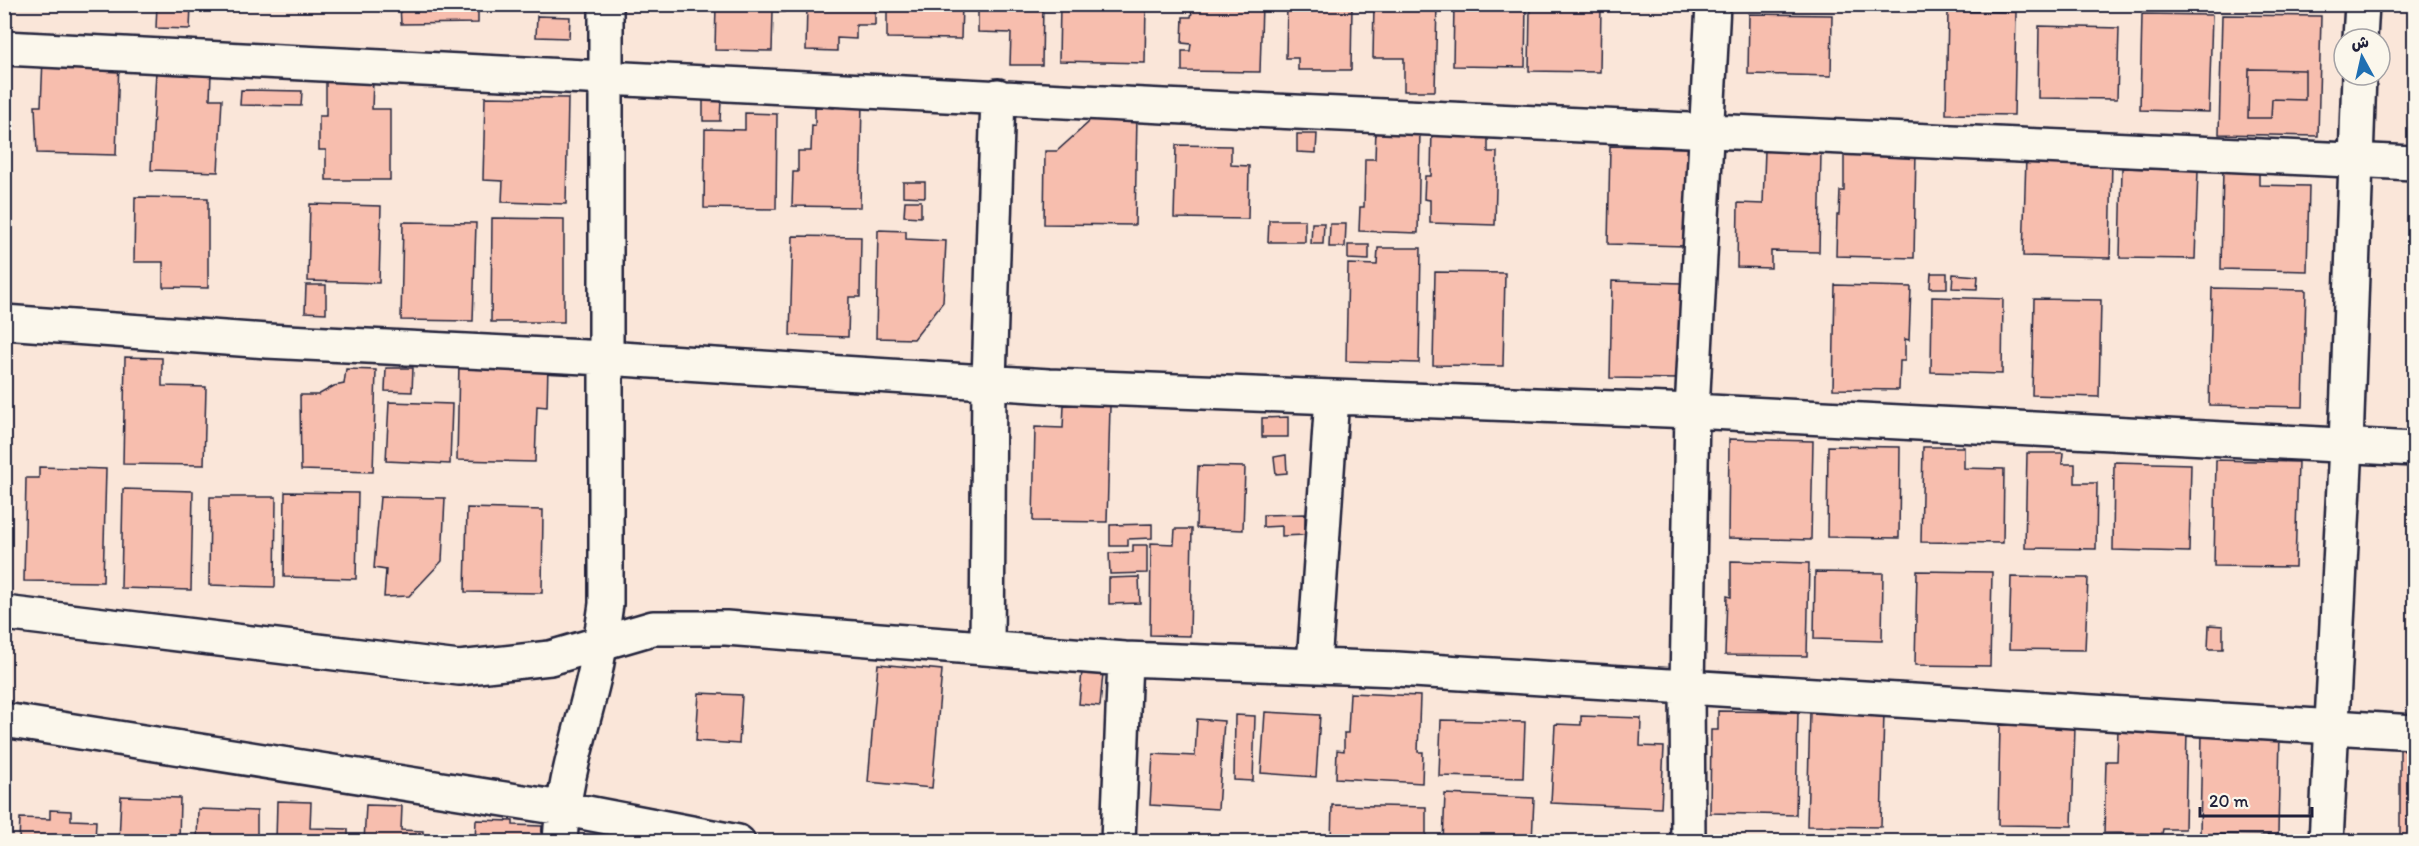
<svg xmlns="http://www.w3.org/2000/svg" width="2419" height="846" font-family="Itim,'Playpen Sans Arabic',sans-serif">
<style>
.building{fill:#f7beae;stroke:#22223b;stroke-width:1.5;fill-rule:evenodd}
.lines{fill:none;stroke-linecap:round;stroke-linejoin:round}
.street-casing{stroke:#22223b;stroke-width:38}
.secondary-casing{stroke:#22223b;stroke-width:38}
.street{stroke:#fbf7ec;stroke-width:33}
.secondary{stroke:#fbf7ec;stroke-width:33}
</style>
<rect width="100%" height="100%" fill="#fae6d9"/>
<filter id="ink" filterUnits="userSpaceOnUse"><feTurbulence type="fractalNoise" baseFrequency=".0167" numOctaves="2"/><feDisplacementMap in="SourceGraphic" scale="12" xChannelSelector="R" yChannelSelector="G"/><feConvolveMatrix kernelMatrix="1 2 1 2 8 2 1 2 1" color-interpolation-filters="sRGB"/></filter>
<g filter="url(#ink)">
<path class="building" d="M157 4H191L190 29 156 28Z
M400 4H478V23L401 24Z
M504 4H577L504 7Z
M716 4H784V12L773 11 772 51 715 50Z
M807 4H875V25H856V39L837 38V51L806 50Z
M887 4H962L961 39 887 38Z
M978 4H1043L1042 65H1010L1011 33 978 32Z
M1060 4H1146L1145 63 1059 61Z
M1185 4H1262L1260 72 1182 71V51H1190L1191 44 1182 43 1183 17H1191L1192 12 1185 11Z
M1287 4H1352L1351 70H1298V58H1286Z
M1374 4H1437L1435 91H1404V58H1373Z
M1454 4H1526L1525 67 1453 66Z
M1538 4H1601L1600 72 1529 71 1530 8H1538Z
M1948 11 2016 12 2014 115 1946 114Z
M1749 14 1832 15 1831 76 1748 74Z
M2142 14 2212 15 2209 112 2140 110Z
M2222 15 2321 16 2318 136 2219 134ZM2249 69 2305 70V100L2272 99 2271 118H2248Z
M537 16 570 17 569 38 536 37Z
M2039 26 2119 28 2117 99 2038 98Z
M43 58 119 60 116 155 37 153 35 106H41Z
M2249 69 2305 70V100L2272 99 2271 118H2248Z
M156 71 211 73 210 99H222L218 172 151 170Z
M326 80H373L372 109H390V180H326V150H319V116H326Z
M241 90 302 91 301 106 240 105Z
M485 97 568 98 566 204 502 202 503 181 483 180Z
M834 99 862 100 860 207 792 206 793 172H798V151H811L812 125 815 126V107L834 108Z
M703 100H721L720 121H703Z
M745 113 777 114 776 209 704 208 705 129 745 130Z
M1092 113 1137 114 1135 225 1044 224 1045 151H1057L1088 123Z
M1432 127 1488 128V152H1497L1495 225 1430 223V200L1424 199 1425 176H1431Z
M1376 129H1420L1418 233 1359 231 1360 207H1364L1365 159H1375Z
M1297 134H1317L1316 153 1297 152Z
M1176 145 1231 146V165L1249 166 1248 219 1174 218Z
M1610 146 1688 148 1686 246 1608 244Z
M1844 148 1916 149 1914 258 1836 256 1837 215H1839L1840 191H1844Z
M1765 150 1821 151 1819 252 1771 251V268L1737 267 1738 203 1763 204Z
M2026 157 2112 159 2110 258 2023 256Z
M2122 168 2198 170 2195 259 2120 258Z
M2223 168 2259 169V185L2309 186 2307 271 2221 269Z
M903 182H925V197L903 196Z
M135 197 208 198V288L163 287V262H134Z
M905 201H921V217L904 216Z
M310 204 381 206 379 283 308 281Z
M492 218 564 219V322H491Z
M1269 220H1305V242H1268Z
M403 222 476 223 473 321 401 320Z
M1312 223H1324L1323 244H1311Z
M1330 224H1346L1345 247H1329Z
M878 230 906 231V239L946 241 943 302 914 339 876 338Z
M793 236 861 237 860 297H849L848 337 790 335Z
M1348 245H1369V260L1348 259Z
M1378 248H1421L1419 363 1346 361 1348 264 1377 265Z
M1435 272 1505 273 1503 366 1433 365Z
M1931 273H1947V288H1930Z
M1953 274 1978 276 1977 289 1952 288Z
M1612 281 1682 283 1680 379 1610 378Z
M306 285H326V313L305 312Z
M1835 285 1911 287 1909 340 1905 339V361H1900L1899 390 1833 389Z
M2212 288 2306 290 2303 407 2209 405Z
M1932 297 2003 299 2002 374 1931 372Z
M2034 299 2101 300 2099 397 2032 395Z
M125 357 162 358V386L206 387 204 465 123 464Z
M459 362 548 364 547 407 537 406 535 462 457 460Z
M386 368H413L412 392 385 391Z
M346 369 376 370 373 472 301 470 300 395H318L334 386 344 384Z
M389 402 452 404 450 464 386 461Z
M1064 405 1110 406 1107 522 1033 521 1035 427 1063 428Z
M1288 417V437H1262V418Z
M1729 439 1813 441 1811 540 1728 538Z
M1828 446 1900 447 1899 538 1827 537Z
M1923 447H1964V468L2004 469 2003 543 1921 542Z
M2027 453H2063L2062 464H2075V483H2097L2096 549 2025 548Z
M1286 455 1287 473 1276 474 1274 457Z
M2216 460 2298 462 2295 567 2214 566Z
M2114 462 2191 464 2189 552 2113 550Z
M1198 466 1245 467 1243 530 1196 528Z
M39 467 106 469 103 582 24 581 26 478H39Z
M123 489 193 491 191 590 121 588Z
M285 492 358 493 356 579 284 577Z
M210 497H276L275 587 209 585Z
M380 497 445 498 442 561 409 596 384 597 386 570 374 568Z
M467 508 543 510 542 593 465 592Z
M1305 514V535L1282 536V526L1263 527V515Z
M1152 524V538L1128 539V546H1110V525Z
M1175 529H1192L1190 636 1150 635 1151 543 1174 544Z
M1133 545H1147V573L1110 574 1109 553 1133 552Z
M1731 561 1809 563 1807 656 1725 655 1727 596 1731 597Z
M1917 571 1992 572 1990 666 1915 665Z
M1815 572 1883 573 1882 641 1814 639Z
M1139 577 1140 603 1109 604V578Z
M2011 577 2088 578 2085 650 2009 649Z
M2209 625 2223 626V649H2208Z
M878 664 942 670 932 788 868 782Z
M1082 671 1103 673 1100 706 1079 704Z
M699 693 742 695 739 744 696 741Z
M1350 693 1420 696 1418 752H1423L1422 783 1336 778 1337 750 1344 751V733H1348Z
M1718 711 1798 712 1796 815 1710 813 1711 730H1718Z
M1810 711 1884 712 1881 827 1807 826Z
M1265 712 1320 715 1316 777 1261 773Z
M1235 715 1255 716 1253 781 1234 780Z
M1581 716 1641 718 1640 746 1664 747 1661 808 1551 803 1555 724 1581 725Z
M1197 719 1224 721 1218 809 1150 805 1153 754 1195 756Z
M1441 720 1525 722 1523 778 1439 776Z
M2000 725 2075 726 2072 826 1998 825Z
M2118 729 2187 730 2185 829H2163L2162 834 2104 833 2106 761H2117Z
M2280 731 2278 835 2200 834 2202 733Z
M2414 740V842H2400V748Z
M1445 794 1534 798 1532 842H1443Z
M121 796 180 798 179 842H119Z
M277 801 311 802 310 828 348 829V842H276Z
M366 805 402 806 401 830 423 831V841L427 842H364Z
M1332 805 1426 807V842H1331Z
M198 809 257 811V842H197Z
M50 810 71 811V820L96 821 95 842H19L20 818 50 819Z
M476 820 513 821V825L542 826 541 841 475 842Z
M1557 837 1663 840V842H1556Z"/>
<g class="lines">
<defs>
<path id="street" d="M4 48 1164 106 2414 163
M4 322 267 341 605 358 1049 386 1692 411 2414 449
M4 613 459 668 550 658 653 628H726L1125 659 1397 669 2414 732
M987 648 989 381 998 96
M1314 665 1332 397
M4 720 561 808 738 842
M560 842C563 779 583 728 596 668 600 647 603 625 606 604V4
M1118 842 1125 659
M1688 842 1687 686 1692 411 1713 4"/>
<path id="secondary" d="M2360 39 2362 4
M2326 842 2346 445 2359 75"/>
</defs>
<use href="#street" class="street-casing"/>
<use href="#secondary" class="secondary-casing"/>
<use href="#street" class="street"/>
<use href="#secondary" class="secondary"/>
</g>
</g>
<rect width="2419" height="846" fill="none" stroke="#fbf7ec" stroke-width="24"/>
<rect x="12" y="12" width="2395" height="822" fill="none" stroke="#22223b" stroke-width="2" filter="url(#ink)"/>
<g transform="translate(2362 57) rotate(352)"><circle r="28" fill="#fbf7ec" stroke="#a4a2a5" stroke-width="1.5"/>
<path d="M0-4.5L10 22L0 15L-10 22Z" fill="#1f6fb2"/>
<text y="-9" font-size="16" font-weight="bold" text-anchor="middle" fill="#22223b">ش</text>
</g>
<path d="M2200 807v9h112v-9" fill="none" stroke="#22223b" stroke-width="3"/>
<text x="2209" y="807" font-size="18" fill="#22223b" stroke="#fbf7ec" stroke-width="4.5" paint-order="stroke">20 m</text>
</svg>
